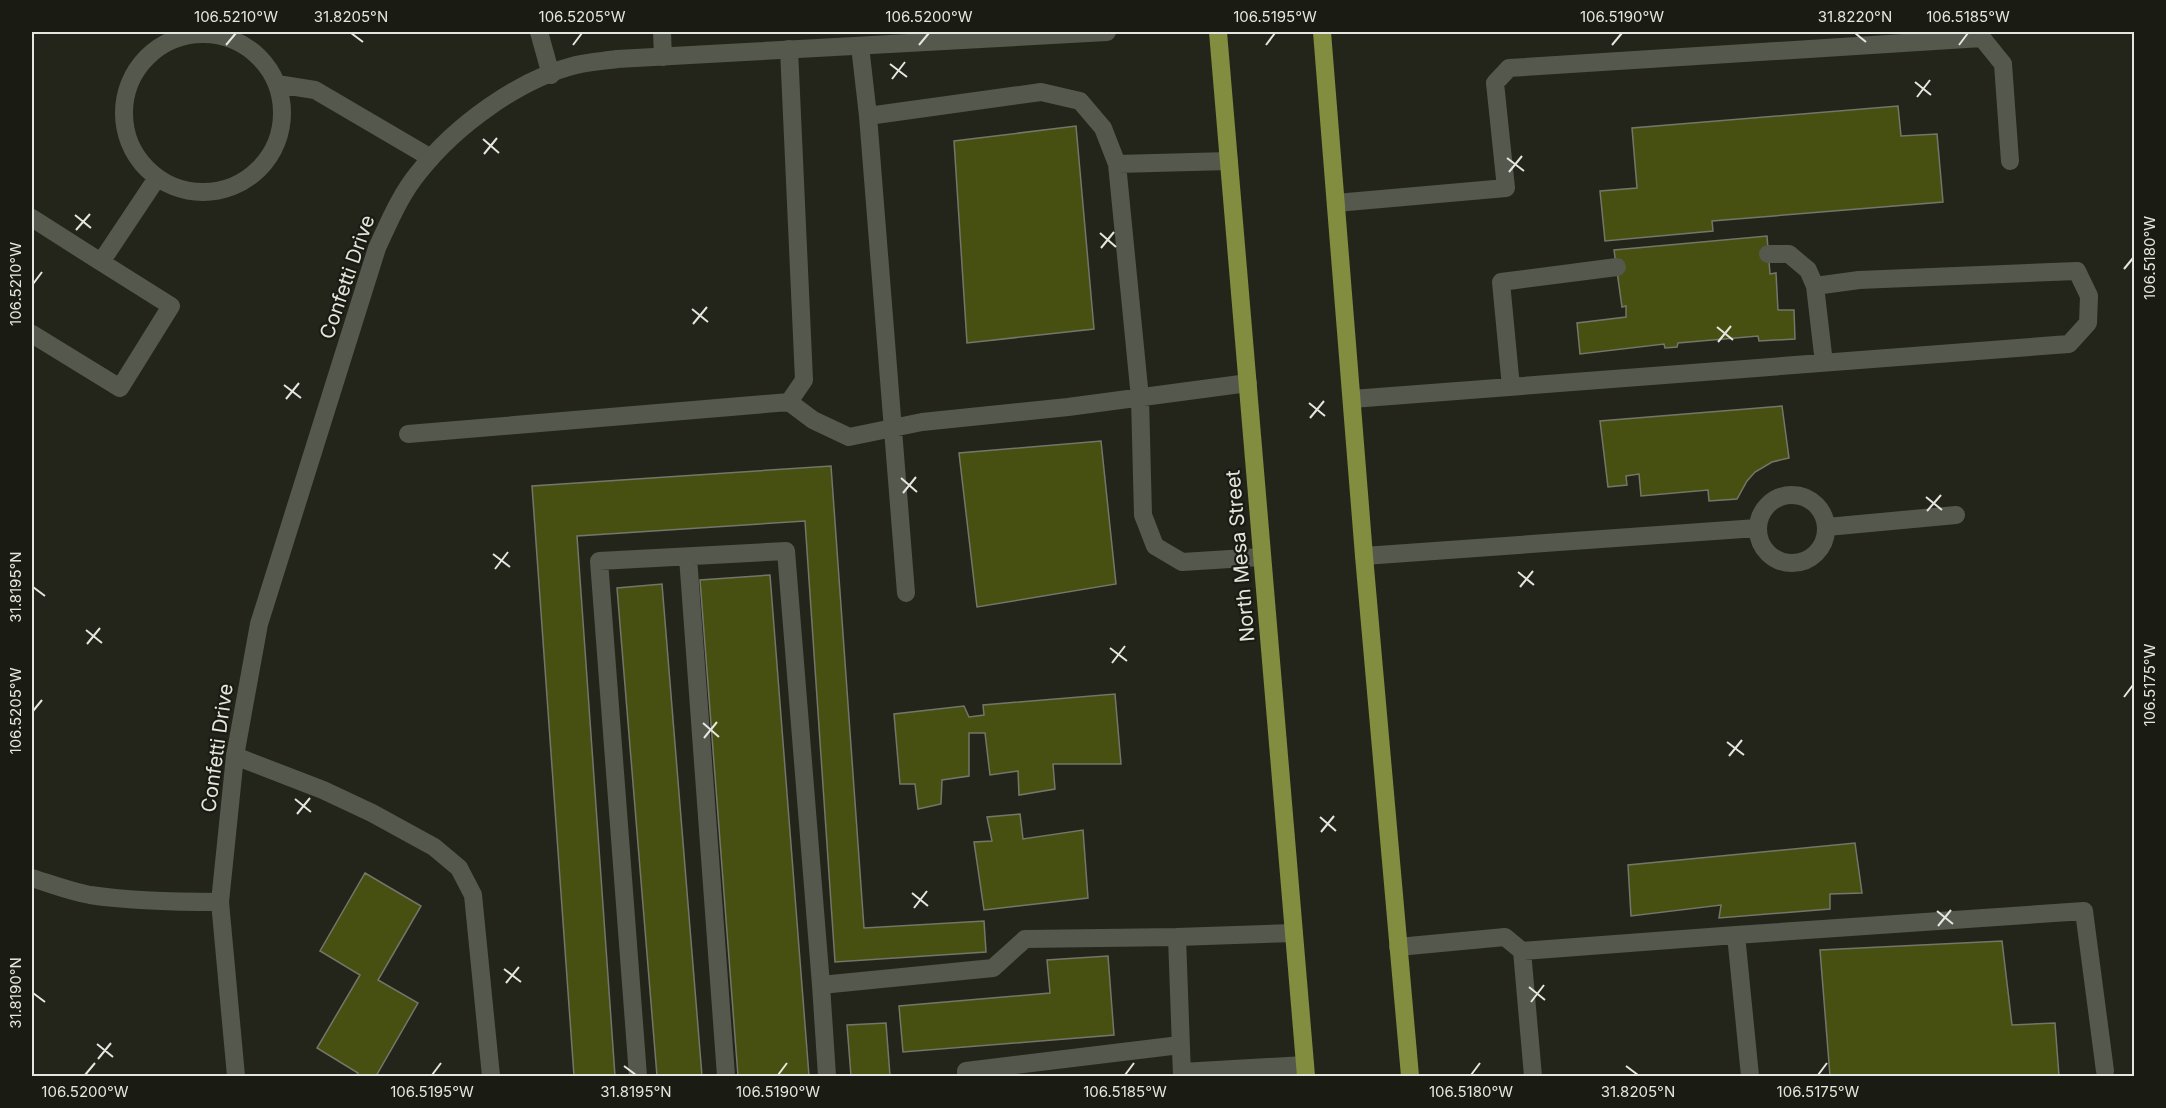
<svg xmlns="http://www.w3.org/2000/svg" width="2166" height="1108" font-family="Inter,sans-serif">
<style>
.building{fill:#475010;stroke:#74766a;stroke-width:1.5}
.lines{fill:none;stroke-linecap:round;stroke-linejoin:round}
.lane{stroke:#55584d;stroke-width:18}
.street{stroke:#55584d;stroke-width:18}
.primary{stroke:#828d3f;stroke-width:18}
.ticks{fill:none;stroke:#e4e6df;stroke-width:2}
.labels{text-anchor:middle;stroke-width:4.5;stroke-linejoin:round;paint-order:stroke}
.street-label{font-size:20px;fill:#e4e6df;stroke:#1a1b12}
.neatline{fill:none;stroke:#e4e6df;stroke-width:2}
.ticks-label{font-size:15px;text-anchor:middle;fill:#e4e6df}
</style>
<rect width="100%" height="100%" fill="#23251b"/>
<path class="building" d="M1898 106 1901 136 1937 134 1943 202 1712 221 1713 231 1605 241 1600 191 1637 188 1632 128Z
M1076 126 1094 329 967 343 954 141Z
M1767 236 1770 274 1776 273 1778 310H1794L1795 339 1759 341 1758 336 1678 343 1677 347 1665 348 1664 344 1580 354 1577 323 1626 317V306L1622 307 1614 250Z
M1782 406 1789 458 1772 462 1755 472 1747 481 1737 499 1709 501 1708 490 1641 496 1639 474 1626 476 1627 485 1608 487 1600 421Z
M1101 441 1116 584 977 607 959 453Z
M831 466 864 928 984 921 986 952 835 962 805 521 577 536 615 1076H574L532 486Z
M770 575 809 1076H738L700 580Z
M662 584 702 1076H657L617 588Z
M1115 694 1121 764H1053L1055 789 1019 795 1018 771 990 775 985 733H969V776L942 780 941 804 918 809 915 784H900L894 714 964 706 969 717 984 715 983 705Z
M1020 814 1023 839 1083 830 1088 898 984 910 974 842 992 841 987 817Z
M1855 843 1862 893 1830 894V909L1719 918 1721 905 1631 916 1628 865Z
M365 873 421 906 378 980 418 1003 376 1076H356L358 1073 317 1048 360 975 320 951Z
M2002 941 2012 1025 2055 1023 2059 1076H1830L1820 950Z
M1108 956 1114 1035 903 1052 899 1006 1050 993 1047 960Z
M886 1023 890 1076H851L847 1025Z"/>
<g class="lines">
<path class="lane" d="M539 32 551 75
M662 32 663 57
M124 113a79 79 0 1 1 158 0a79 79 0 1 1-158 0Z
M860 46 868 116 1041 92 1080 101 1103 128 1117 164 1140 398 1143 515 1155 546 1182 562 1262 557
M277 84 315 90 431 158
M868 116 906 593
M1117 164 1229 161
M1336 203 1506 188 1495 83 1509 68 1982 38 2003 64 2010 161
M32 218 101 262
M1768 254H1789L1808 270 1815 286
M32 334 120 388 171 306 101 262 157 178
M1511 387 1501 282 1617 267
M1352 399 2069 344 2088 323 2089 296 2077 271 1859 280 1815 286 1824 363
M789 402 813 420 849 437 922 422 1068 407 1248 383
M408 434 789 402 804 380 789 49
M1758 529a34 34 0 1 1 68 0a34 34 0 1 1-68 0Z
M1827 527 1956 515
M1364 556 1757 528
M688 557 726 1076
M235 756 323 790 372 813 434 847 459 868 473 895 491 1076
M1736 935 2084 911 2105 1071
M1398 947 1505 937 1522 951 1533 1076
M1522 951 1736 935 1750 1076
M821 985 827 1076
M1182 1072 1305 1065
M638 1076 599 561 786 551 821 985 993 968 1025 939 1177 937
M966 1076V1071L1180 1045
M1182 1076 1177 937 1294 933"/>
<path class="street" d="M32 878C51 884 69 891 90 895 129 901 179 902 220 902
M236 1076 220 902 235 756 259 624 377 248C389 222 400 195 419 172 455 126 519 79 576 65 589 62 604 61 617 59L1107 32"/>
<path class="primary" d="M1218 32 1306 1076
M1322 32 1364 556 1410 1076"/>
</g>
<path class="ticks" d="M351 33 363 42M1855 33 1866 42M226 45 236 33M573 45 582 33M919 45 929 33M1266 45 1275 33M1612 45 1622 33M1959 45 1968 33M890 64 907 77M892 79 905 62M1915 82 1931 95M1917 97 1930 80M483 139 499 153M484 154 497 138M1507 158 1524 171M1509 172 1522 156M75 215 91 228M76 230 90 214M1100 233 1116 247M1101 248 1114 232M2124 269 2133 258M33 284 42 272M692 309 708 322M693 324 707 307M1717 327 1733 340M1718 342 1731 326M284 385 301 398M286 399 299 383M1309 403 1325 416M1310 418 1324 401M901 478 917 492M903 493 916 477M1926 497 1942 510M1927 511 1941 495M493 554 510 567M495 569 508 552M1518 572 1534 585M33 587 45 596M1520 587 1533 571M86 630 102 643M87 644 100 628M1110 648 1127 661M1112 663 1125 646M2124 697 2133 685M33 711 42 700M703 723 719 737M704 738 717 722M1727 742 1744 755M1729 756 1742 740M295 799 311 812M297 814 310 798M1320 817 1336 831M1321 832 1334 816M912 893 928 906M914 908 927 891M1937 911 1953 924M1938 926 1951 910M504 969 521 982M506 983 519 967M1529 987 1545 1000M33 993 45 1002M1531 1002 1544 985M97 1044 113 1057M98 1059 111 1043M624 1066 636 1075M1626 1066 1638 1075M85 1075 95 1063M432 1075 441 1063M778 1075 787 1063M1125 1075 1134 1063M1471 1075 1480 1063M1818 1075 1827 1063"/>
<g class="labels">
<g class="street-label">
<text transform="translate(347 277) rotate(-71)" y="7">Confetti Drive</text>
<text transform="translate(1240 556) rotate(-95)" y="7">North Mesa Street</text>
<text transform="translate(217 748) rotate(-82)" y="7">Confetti Drive</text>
</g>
</g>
<rect width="2166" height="1108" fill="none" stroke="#1a1b12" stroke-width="66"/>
<rect x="33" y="33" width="2100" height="1042" class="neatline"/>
<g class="ticks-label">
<text x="236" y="22">106.5210°W</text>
<text x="351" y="22">31.8205°N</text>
<text x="582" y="22">106.5205°W</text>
<text x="929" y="22">106.5200°W</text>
<text x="1275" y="22">106.5195°W</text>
<text x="1622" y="22">106.5190°W</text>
<text x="1855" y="22">31.8220°N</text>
<text x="1968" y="22">106.5185°W</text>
<text transform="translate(2150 258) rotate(-90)" y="5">106.5180°W</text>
<text transform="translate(16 284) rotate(-90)" y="5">106.5210°W</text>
<text transform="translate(16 587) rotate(-90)" y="5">31.8195°N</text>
<text transform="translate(2150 685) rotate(-90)" y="5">106.5175°W</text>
<text transform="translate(16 711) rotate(-90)" y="5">106.5205°W</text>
<text transform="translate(16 993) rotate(-90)" y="5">31.8190°N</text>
<text x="85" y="1097">106.5200°W</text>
<text x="432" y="1097">106.5195°W</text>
<text x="636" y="1097">31.8195°N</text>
<text x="778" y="1097">106.5190°W</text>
<text x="1125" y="1097">106.5185°W</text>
<text x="1471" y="1097">106.5180°W</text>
<text x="1638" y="1097">31.8205°N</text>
<text x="1818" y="1097">106.5175°W</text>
</g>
</svg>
